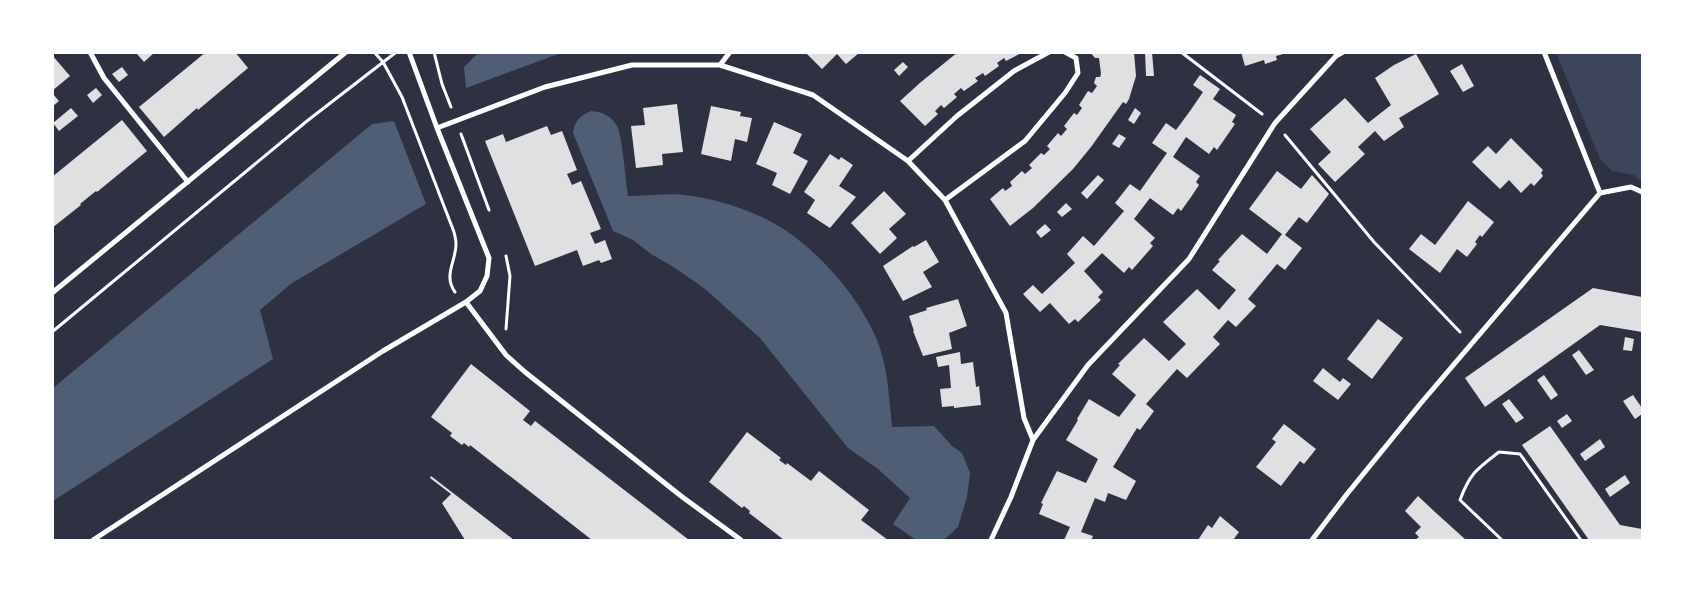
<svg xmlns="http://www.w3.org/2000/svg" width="1695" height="593" font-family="'Playfair Display',serif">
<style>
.green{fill:#3c4559}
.water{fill:#4f5d75}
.building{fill:#e0e0e3}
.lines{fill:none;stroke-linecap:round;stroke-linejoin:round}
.path{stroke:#fff;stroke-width:3}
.minor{stroke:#fff;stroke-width:5}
</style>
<rect width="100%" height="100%" fill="#2d3142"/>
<path class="green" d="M1556 53H1642V183L1634 175 1612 171 1600 159Z"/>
<path class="water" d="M479 52H561V53L466 88 464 67Z
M591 111C603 112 611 116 617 126 622 134 626 183 628 196 649 196 672 192 693 196 718 200 743 208 766 219 811 241 858 294 877 340 888 367 889 398 892 427L934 426 952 446 962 453 970 473 967 497 958 527 944 540H916L893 524 910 498 878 469 848 448 760 338 705 289 675 268 651 254 633 240 613 231 573 133C575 121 579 116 591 111Z
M394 121 426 204 292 283 260 310 273 359 53 501V388L372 124Z"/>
<path class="building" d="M139 52H155L144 62 137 54Z
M206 52H235L248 68 198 110 197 108 164 137 139 107Z
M805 52H860L846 64 837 54 822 69Z
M958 52H1023L1006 61 1004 58 997 63 999 66 985 76 983 73 975 78 978 81 964 91 961 88 954 94 957 97 944 108 941 105 935 111 938 114 925 126 900 101 921 82Z
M1090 52H1134L1136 76 1129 99 1126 104 1123 102 1091 147 1073 169 1033 208 1010 226 990 199 1003 188 1005 191 1012 186 1010 182 1022 171 1025 174 1032 168 1029 165 1041 153 1044 155 1050 149 1047 146 1058 133 1061 136 1067 129 1064 126 1074 113 1077 115 1082 108 1079 105 1088 91 1092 93 1097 86 1094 83 1096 77H1100L1101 74 1099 58H1095Z
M1145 52H1152L1154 76H1146Z
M1241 52H1286L1287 53 1276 56 1277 60 1265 64 1264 60 1245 66Z
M1416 54 1439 94 1399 118 1404 127 1384 141 1375 131 1358 147 1365 154 1335 182 1318 164 1331 152 1310 129 1345 98 1368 123 1391 105 1375 78 1394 65Z
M52 55 70 76 52 91Z
M903 62 908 67 899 76 894 70Z
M1462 64 1474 86 1463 92 1450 71Z
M122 67 128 75 119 82 112 74Z
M1200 75 1220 89 1213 99 1236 115 1232 122 1235 124 1217 150 1214 147 1209 154 1186 137 1173 157 1200 176 1196 182 1199 185 1191 197 1181 211 1178 208 1173 215 1150 198 1134 219 1155 238 1150 243 1153 246 1132 270 1129 267 1124 273 1102 253 1084 271 1103 292 1098 297 1101 300 1078 322 1075 319 1069 324 1050 303 1040 312 1023 294 1033 285 1042 294 1075 263 1067 254 1083 236 1094 246 1124 211 1115 203 1130 184 1140 191 1167 153 1152 143 1166 123 1176 130 1190 111 1203 92 1193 85Z
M96 88 102 95 93 103 87 95Z
M52 93 59 101 52 107Z
M677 104 683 152 662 154 663 165 636 168 631 126 645 125 643 108Z
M711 106 741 112 740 116 752 118 747 142 735 139 731 161 701 154Z
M71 108 78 116 59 131 53 123Z
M1135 108 1141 113 1134 124 1128 120Z
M122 120 147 151 97 192 96 191 80 204 81 205 52 228V177Z
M774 122 802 134 793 153 808 161 790 194 772 185 777 173 756 164Z
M547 126 551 135 562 131 577 170 567 174 572 185 581 181 601 229 590 233 595 244 605 240 612 259 601 263 599 260 583 266 577 250 535 266 485 141 503 134 506 142Z
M1119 134 1126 138 1119 148 1112 144Z
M1511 138 1543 170 1541 173 1543 176 1534 186 1531 183 1521 193 1509 180 1500 189 1472 162 1488 146 1496 154Z
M830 154 839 160 841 157 853 165 839 186 856 197 830 228 807 213 815 200 804 192Z
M1277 171 1301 189 1312 175 1329 194 1307 223 1299 217 1285 235 1302 248 1285 270 1277 264 1248 299 1256 306 1236 327 1228 320 1213 337 1220 344 1187 378 1177 369 1146 404 1154 411 1140 430 1137 428 1113 467 1136 481 1126 500 1108 493 1105 502 1095 498 1081 532 1093 536 1091 540H1064L1070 527 1039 514 1043 504 1041 503 1057 471 1086 483 1098 459 1066 440 1078 420 1077 419 1089 399 1119 417 1136 395 1112 374 1120 365 1118 364 1144 338 1169 361 1186 344 1163 322 1197 289 1219 310 1236 290 1212 270 1220 261 1218 260 1242 234 1267 254 1282 234 1249 209Z
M1098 175 1104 180 1087 199 1081 193Z
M884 191 906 214 889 229 897 238 880 254 851 223Z
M1468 201 1494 222 1482 237 1480 235 1475 242 1477 244 1467 257 1457 249 1440 273 1409 249 1421 234 1435 245Z
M1066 203 1072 209 1062 217 1057 212Z
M1045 224 1051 230 1041 238 1036 232Z
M926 240 939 262 923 272 932 287 903 301 883 266 913 246 914 247Z
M1593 288 1642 297V332L1600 325 1485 407 1465 378Z
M958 299 967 326 949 333 952 349 923 356 913 331H914L909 316 927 310 926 308Z
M1378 319 1403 338 1372 379 1347 359Z
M1625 337 1634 339 1632 351 1623 350Z
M1579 350 1594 370 1586 375 1572 355Z
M960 352 961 364 973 362 976 387 979 386 981 405 954 408V406L942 407 940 389 951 388 949 365 938 367 936 357Z
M471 364 530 411 523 420 531 426 535 421 689 540H592L470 445 469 447 464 443 462 445 450 436 452 433 431 417Z
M1323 368 1340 382 1343 378 1351 384 1338 400 1313 381Z
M1544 375 1558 395 1551 400 1537 380Z
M1633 395 1642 408V414L1635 419 1623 401Z
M1509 399 1524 418 1516 423 1502 404Z
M1567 414 1572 421 1562 428 1557 421Z
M1284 424 1316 449 1304 464 1300 461 1281 486 1256 467 1276 442 1272 439Z
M1550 426 1620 525 1642 529V540H1589L1522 445Z
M747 432 781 458 779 460 786 465 787 463 811 481 819 471 869 510 861 520 888 540H784L749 513 750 511 744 506 742 508 709 482Z
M1600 439 1605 447 1585 461 1580 454Z
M1625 475 1630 483 1610 497 1605 489Z
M431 476 514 540H465L442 503 451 494 430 478Z
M1418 496 1435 512 1466 540H1415L1419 537 1415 533 1421 527 1405 511Z
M1220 516 1239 532 1233 540H1198L1208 525 1212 528Z"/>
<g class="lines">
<path class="path" d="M374 52 383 62 402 97 454 232C455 236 456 240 456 244 456 261 443 276 455 292
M434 52 442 84 451 107
M1181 52 1262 114
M461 134 489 210
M1285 135 1374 242 1460 332
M506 256 510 276 506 329
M52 332 307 121 395 53
M1502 540 1460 500C1470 473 1477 469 1499 452L1520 454 1581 540"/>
<path class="minor" d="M90 52 104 78 188 182
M1544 52 1600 193
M720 65 730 52
M437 128 545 87 632 65H720L813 95 908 161 945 200 1006 313 1024 418 1033 440
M908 161 957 116 1014 71 1049 52
M1600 193 1631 187 1642 192
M945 200 1025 141 1065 93 1078 73 1076 58 1065 52
M52 293 346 52
M466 302 506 355 525 372 681 496 741 540
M93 540 383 351 466 302 480 291 487 276 489 258 437 128 409 52
M991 540 1011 497 1033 440 1088 365 1189 259 1275 123 1336 56 1343 52
M1312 540 1347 494 1421 403 1600 193"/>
</g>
<rect width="1695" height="593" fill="none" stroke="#ffffff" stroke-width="108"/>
</svg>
